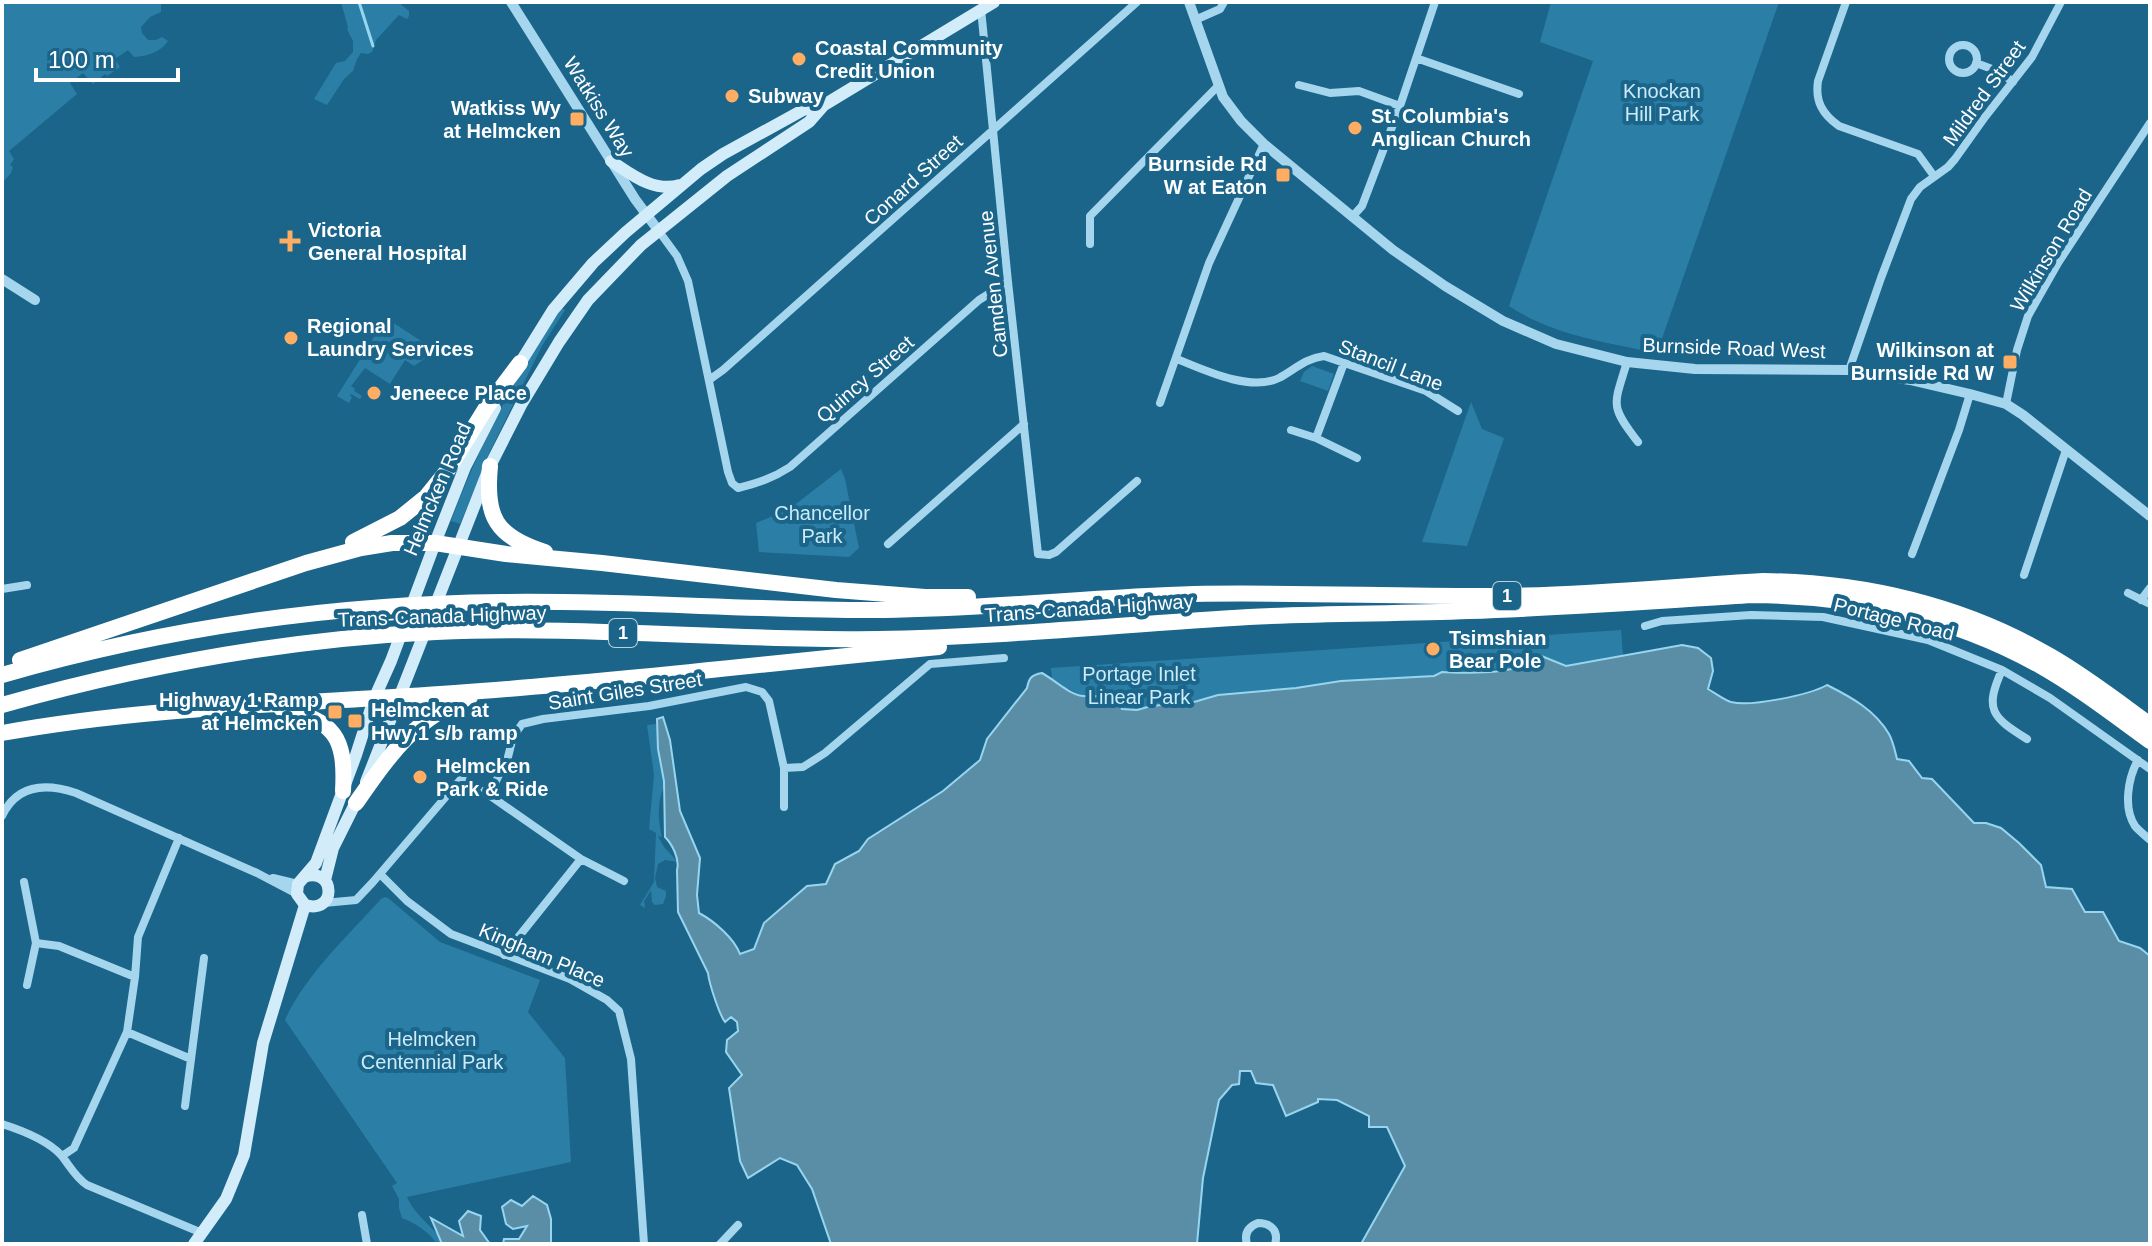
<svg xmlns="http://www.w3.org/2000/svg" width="2152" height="1246" font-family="Helvetica,sans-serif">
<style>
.green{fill:#2b7fa6}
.water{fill:#5a8ea7;stroke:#98d5ef;stroke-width:2}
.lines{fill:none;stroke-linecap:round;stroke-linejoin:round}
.stream{stroke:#98d5ef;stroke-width:3}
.minor{stroke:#a5d6ed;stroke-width:8}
.tertiary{stroke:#a5d6ed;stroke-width:10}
.secondary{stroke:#d2ecf9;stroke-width:12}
.motorway{stroke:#fff;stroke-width:16}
.poi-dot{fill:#fead62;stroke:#1b658a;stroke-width:3}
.labels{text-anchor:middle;stroke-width:8;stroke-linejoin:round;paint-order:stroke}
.shield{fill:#1b658a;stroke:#bbd1dc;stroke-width:2}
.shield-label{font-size:18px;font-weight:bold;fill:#fff}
.poi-label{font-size:20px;font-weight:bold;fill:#fff;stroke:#1b658a;text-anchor:start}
.park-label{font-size:20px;fill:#cbebf9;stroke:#1b658a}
.street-label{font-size:20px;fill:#fff;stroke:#1b658a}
</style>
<rect width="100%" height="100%" fill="#1b658a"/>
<path class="green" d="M2 2H161V12L150 17 141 27 142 33 148 40H156L162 37 168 41C161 52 147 56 134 57L128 50 115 59 120 67 107 76 105 74 93 84 83 73 70 83 77 94 9 151 14 159 10 165 13 167 11 173 2 183Z
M341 2H398L409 11V16L407 19 399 15 376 40 372 52 368 54 361 53 357 59 353 71 344 79 327 105 314 99 336 63 345 61 353 52V41L347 29 348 27Z
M1551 2H1779L1657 353C1607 343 1552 335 1509 306L1593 61 1540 42Z
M562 308 565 310 542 346 491 449 460 524 451 521C479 446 516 373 562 308Z
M386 318 444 356 424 359 414 366 405 360 390 384 365 368 351 386 355 389 354 391 362 396 360 399 351 394 350 396 352 397 349 403 337 396Z
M1312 366 1334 374 1328 391 1300 381 1304 372Z
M1471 402 1482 429 1504 438 1467 546 1422 542Z
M841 469 845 479 859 548 849 557 759 552 756 523 788 510Z
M1621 630 1623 655 1565 666 1548 658 1519 668 1442 672 1434 676 1341 681 1296 688 1218 695 1194 702 1151 706 1137 710 1122 709 1111 695C1077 697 1080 696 1052 679L1051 668Z
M656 724 670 787 663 789C657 804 658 821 662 837L658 836 664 847 678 862 665 860 658 864 655 878 657 887 666 891V896L663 904 655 905 652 902 651 890 644 901 645 908 640 905 654 882 656 833 649 829 654 775 647 725Z
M385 897 388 898 440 942 540 980 528 1012 565 1058 571 1162 407 1197C415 1216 434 1227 445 1244H437C428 1231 417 1224 402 1218L399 1208V1199L392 1186 397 1183 285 1020C305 975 348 936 381 899Z"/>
<path class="water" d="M1682 645 1698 648 1711 658 1713 671 1708 689C1715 693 1724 700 1731 702 1751 707 1809 695 1827 685 1851 697 1875 710 1889 734 1893 741 1895 751 1897 759L1909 761 1922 778 1932 779 1974 823H1986L2001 828 2019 843 2041 865 2046 887 2072 889 2085 912H2103L2119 941 2140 948 2150 956V1244H1361L1405 1166 1387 1127H1369V1116L1337 1100 1318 1099V1102L1286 1116 1273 1085 1256 1083 1251 1071H1240L1239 1084 1232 1085 1219 1100 1203 1178 1197 1244H831L812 1189 797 1165 780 1158 748 1178 740 1161 729 1088 742 1075 726 1052 727 1040 738 1031 737 1022 731 1017 725 1022C719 1014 709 983 708 973L678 912 677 870C680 859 672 844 665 837L664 781 658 749 657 719 663 717 670 740 680 811 700 858 697 895 699 913C714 921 734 938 740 954L754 949 764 923 807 886 826 884 835 864 859 851 868 839 943 791 980 760 987 739 1027 688C1029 678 1031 675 1042 673 1055 680 1068 694 1083 696 1095 698 1106 693 1117 698L1122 709 1137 710 1151 706 1194 702 1218 695 1296 688 1341 681 1434 676 1442 672C1469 673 1520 676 1539 655L1566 666Z
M533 1196 547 1205 551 1219V1244H503L504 1239H519L527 1226 513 1229 506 1224 502 1207 511 1200 522 1206Z
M468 1211 481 1216 480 1230 490 1244H442L431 1218 463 1236 459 1221Z"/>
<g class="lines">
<path class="stream" d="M359 2 373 46"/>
<path class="minor" d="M1846 2 1818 81C1815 101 1822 114 1839 126L1918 154 1934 176
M981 9 1008 282 1038 554 1049 555 1056 552 1137 481
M1195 20 1220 9 1224 2
M1949 59a14 14 0 1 1 28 0a14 14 0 1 1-28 0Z
M1416 58 1519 94
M1976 63 2000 72 2013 82
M1299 85 1330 93 1359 91 1400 106
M1352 217 1362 206 1400 106 1435 2
M658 230 677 256 688 281 728 472 732 483 738 488C758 483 773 478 790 467L979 300 1008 282
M1090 244V216L1218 86
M1177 359C1204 370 1250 392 1279 378 1294 370 1306 358 1324 356L1426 391 1458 411
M1627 362C1614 405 1609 405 1638 442
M1849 370 1881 278 1911 199 1920 187 1948 167 1955 159 1985 117 2032 57 2061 2
M709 380 723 370 1137 2
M1160 403 1209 263 1264 144
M2006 404 2017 350 2028 316 2058 263 2150 123
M1291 430 1316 438 1357 458
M1316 438 1344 363
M888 544 1024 424
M1912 554 1959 430 1970 394
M2024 575 2066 450
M2 589 27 585
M2128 593 2150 604
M2141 600 2150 588
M1645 626 1662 621 1751 615 1823 617 1928 640 2002 670 2050 698 2150 769
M2002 670C1984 710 1992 717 2027 739
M2138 760C2128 778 2123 808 2135 826 2139 831 2146 836 2150 840
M784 768 803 767 825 753 930 664 1004 658
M489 795 508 757 513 737 522 724 543 719 649 706 746 687 762 692 769 701 784 768V807
M2 816C17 784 46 783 76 793L257 873 297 894
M380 874 407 901 451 934 570 979 607 1000 619 1011 631 1059 644 1244
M273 878 298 884
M24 882 36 943 27 985
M324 903 356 900 373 882 461 779 489 795 581 859 624 881
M36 943 59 946 135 977
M504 955 581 859
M127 1032 191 1059
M185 1106 204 958
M2 1124C21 1130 47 1140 61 1155 70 1166 75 1177 87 1185L202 1233
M62 1156 74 1148 127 1032 135 977 138 937 179 838
M362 1215 367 1244
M720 1244 738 1225
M1247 1244C1244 1234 1248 1227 1258 1223 1271 1223 1279 1231 1275 1244"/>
<path class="tertiary" d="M511 2 635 199 658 230
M1189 2 1223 97 1241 121 1264 144 1393 250 1445 286 1503 321 1556 344 1627 362 1695 369 1849 370 1910 380 1970 394 2006 404 2023 415 2150 516
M2 279 35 300"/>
<path class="secondary" d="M611 161C631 174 654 193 680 185
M517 368 553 310 593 263 626 232 701 169 723 154 803 110 824 105
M366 782 490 466 521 405 559 342 588 300 641 245 727 176 809 122 824 105 994 2
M304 877C336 866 337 915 305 905L297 894 298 884 316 863 356 755 374 699 391 661 435 543 465 467 495 408
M325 880 333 848 358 798
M194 1244 226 1199 244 1155 263 1043 305 905"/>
<path class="motorway" d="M490 466C485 517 495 536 545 552
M353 542 400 518 426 497 447 471 486 408 520 363
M20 660 306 563 361 548 392 543H435L506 554 602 563 836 590 925 597H968
M2 675C165 628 332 604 502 602 629 600 756 611 884 610 987 609 1091 597 1194 594 1298 592 1402 597 1505 596 1591 595 1677 586 1763 581 1863 582 1963 605 2050 656 2085 676 2117 701 2150 725
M2 705C144 665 289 639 436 632 584 625 731 641 878 639 1002 637 1125 624 1249 617 1322 613 1396 614 1469 611 1564 608 1658 601 1752 595 1854 596 1949 615 2039 665 2078 687 2114 715 2150 741
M281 708C335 721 346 737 343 791
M2 733C151 706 304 704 455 693 617 682 777 662 939 647
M356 803C389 756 414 718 470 697"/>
</g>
<g class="poi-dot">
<circle cx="799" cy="59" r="8"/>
<circle cx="732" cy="96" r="8"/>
<rect x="569" y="111" width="16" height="16" rx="4"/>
<circle cx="1355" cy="128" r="8"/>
<rect x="1275" y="167" width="16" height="16" rx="4"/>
<path d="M286 229h8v8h8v8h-8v8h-8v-8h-8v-8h8z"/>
<circle cx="291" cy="338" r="8"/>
<rect x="2002" y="354" width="16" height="16" rx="4"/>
<circle cx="374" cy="393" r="8"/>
<circle cx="1433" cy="649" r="8"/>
<rect x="327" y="704" width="16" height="16" rx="4"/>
<rect x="347" y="713" width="16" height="16" rx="4"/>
<circle cx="420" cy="777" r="8"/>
</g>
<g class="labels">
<g class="shield">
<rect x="1493" y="582" width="28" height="28" rx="6"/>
<rect x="609" y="619" width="28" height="28" rx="6"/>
</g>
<g class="shield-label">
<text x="1507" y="602">1</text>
<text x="623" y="639">1</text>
</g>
<g class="poi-label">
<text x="815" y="55">Coastal Community<tspan x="815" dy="23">Credit Union</tspan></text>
<text x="748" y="103">Subway</text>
<text x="561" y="115" text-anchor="end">Watkiss Wy<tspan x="561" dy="23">at Helmcken</tspan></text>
<text x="1371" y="123">St. Columbia's<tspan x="1371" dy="23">Anglican Church</tspan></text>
<text x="1267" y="171" text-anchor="end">Burnside Rd<tspan x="1267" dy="23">W at Eaton</tspan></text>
<text x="308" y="237">Victoria<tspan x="308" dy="23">General Hospital</tspan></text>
<text x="307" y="333">Regional<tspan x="307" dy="23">Laundry Services</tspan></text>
<text x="1994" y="357" text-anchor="end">Wilkinson at<tspan x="1994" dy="23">Burnside Rd W</tspan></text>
<text x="390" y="400">Jeneece Place</text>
<text x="1449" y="645">Tsimshian<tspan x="1449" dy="23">Bear Pole</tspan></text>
<text x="319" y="707" text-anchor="end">Highway 1 Ramp<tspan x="319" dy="23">at Helmcken</tspan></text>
<text x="371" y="717">Helmcken at<tspan x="371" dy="23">Hwy 1 s/b ramp</tspan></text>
<text x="436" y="773">Helmcken<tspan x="436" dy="23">Park &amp; Ride</tspan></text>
</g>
<g class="park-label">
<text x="1662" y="98">Knockan<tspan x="1662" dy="23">Hill Park</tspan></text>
<text x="822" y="520">Chancellor<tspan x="822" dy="23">Park</tspan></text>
<text x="1139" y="681">Portage Inlet<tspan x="1139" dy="23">Linear Park</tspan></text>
<text x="432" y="1046">Helmcken<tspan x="432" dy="23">Centennial Park</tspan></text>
</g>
<g class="street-label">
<text transform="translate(1984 93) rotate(-54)" y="7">Mildred Street</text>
<text transform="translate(599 107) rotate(58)" y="7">Watkiss Way</text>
<text transform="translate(913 180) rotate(-42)" y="7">Conard Street</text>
<text transform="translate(2051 250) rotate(-59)" y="7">Wilkinson Road</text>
<text transform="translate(993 284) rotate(-96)" y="7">Camden Avenue</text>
<text transform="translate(1734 348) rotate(2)" y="7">Burnside Road West</text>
<text transform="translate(1391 365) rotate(21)" y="7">Stancil Lane</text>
<text transform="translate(865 379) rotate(-41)" y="7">Quincy Street</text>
<text transform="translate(437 489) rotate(-67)" y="7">Helmcken Road</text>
<text transform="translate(1089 608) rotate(-4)" y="7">Trans-Canada Highway</text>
<text transform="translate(442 616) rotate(-2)" y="7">Trans-Canada Highway</text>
<text transform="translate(1894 619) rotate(14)" y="7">Portage Road</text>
<text transform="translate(625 691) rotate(-9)" y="7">Saint Giles Street</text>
<text transform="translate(542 955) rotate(23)" y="7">Kingham Place</text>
</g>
</g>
<rect width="2152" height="1246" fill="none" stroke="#ffffff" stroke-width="8"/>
<path d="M36 68v12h142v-12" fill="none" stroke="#ffffff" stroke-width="4"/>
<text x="48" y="68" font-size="24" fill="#ffffff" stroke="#1b658a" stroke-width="6" paint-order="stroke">100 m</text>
</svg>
